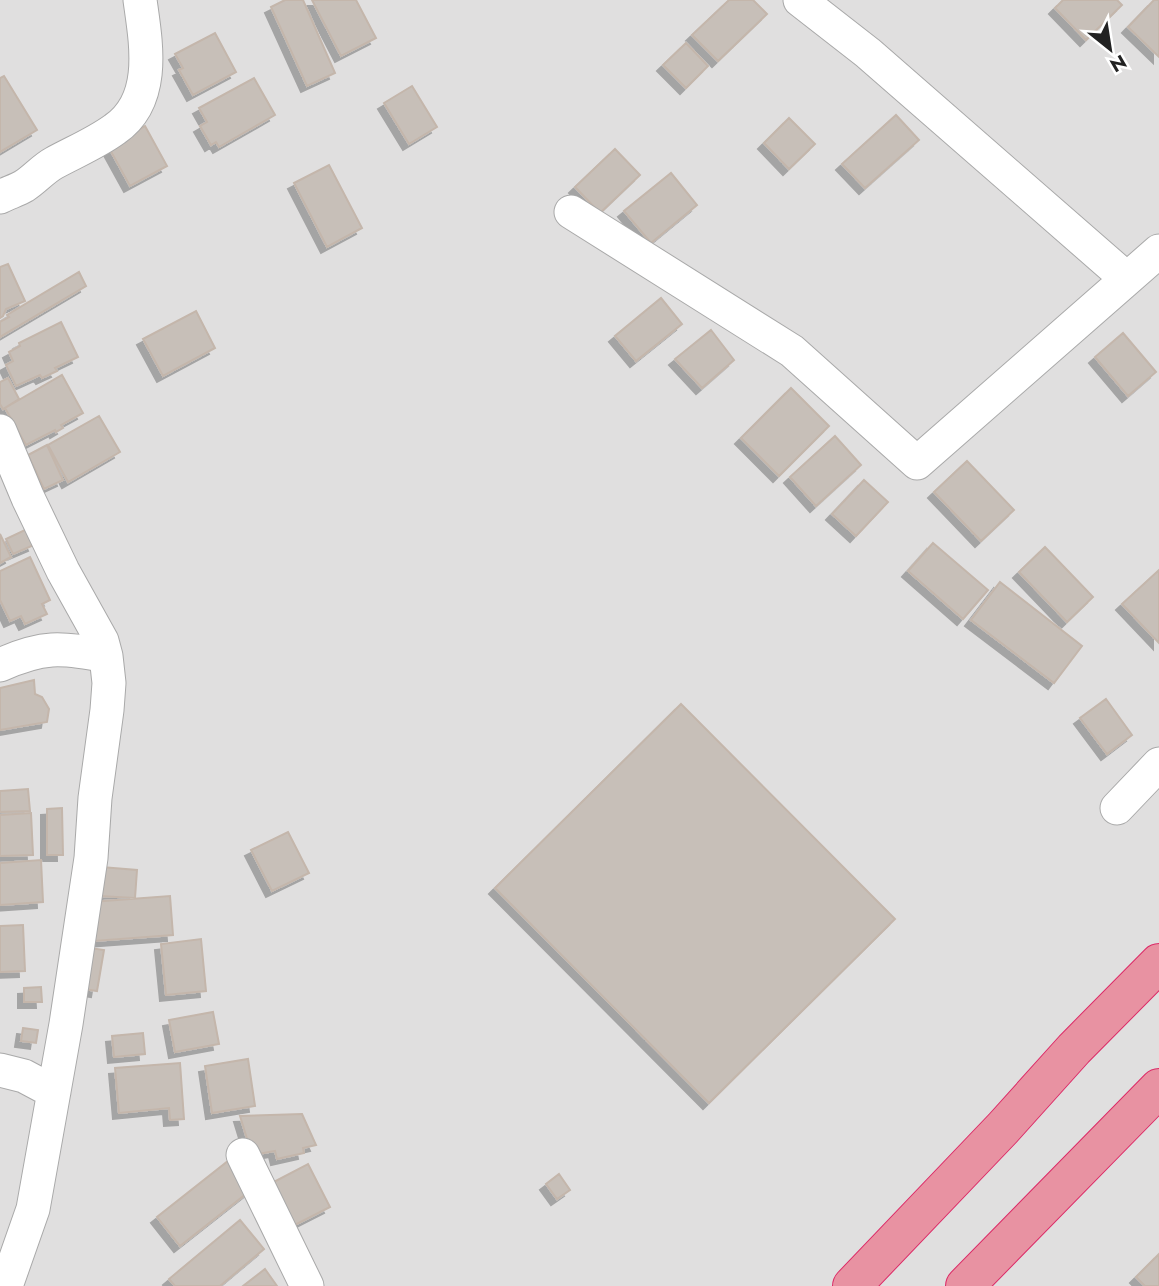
<svg xmlns="http://www.w3.org/2000/svg" width="1159" height="1286" font-family="Jost,sans-serif">
<style>
.residential{fill:#e0dfdf}
.building{fill:#c7bfb8;stroke:#c4b6ab;stroke-width:2;filter:url(#shadow)}
.lines{fill:none;stroke-linecap:round;stroke-linejoin:round}
.minor-casing{stroke:#a9a9a9;stroke-width:35}
.highway-casing{stroke:#dc2a67;stroke-width:40}
.minor{stroke:#fff;stroke-width:33}
.highway{stroke:#e892a2;stroke-width:38}
</style>
<defs>
<filter id="shadow"><feDropShadow dx="-6" dy="6" stdDeviation="0" flood-color="#0004"/></filter>
</defs>
<rect width="100%" height="100%" fill="#f2efe9"/>
<path class="residential" d="M0 0H1159V1286H0Z"/>
<path class="building" d="M285 0H303L335 73 307 86 271 7Z
M312 0H356L376 38 341 56Z
M729 0H753L767 14 718 61 692 35Z
M1063 0H1117L1122 5 1086 40 1055 8Z
M1154 0H1159V57L1128 27Z
M215 33 236 72 193 95 179 70 183 68 175 54Z
M686 43 708 66 686 88 663 65Z
M4 76 37 130 0 152V78Z
M254 78 275 115 219 147 216 142 211 145 200 126 207 122 199 108Z
M412 86 437 127 409 144 384 103Z
M896 115 919 140 865 188 842 164Z
M789 118 815 144 789 169 764 143Z
M145 126 167 166 130 186 108 146Z
M615 149 640 175 600 213 575 187Z
M329 165 362 228 327 247 294 183Z
M671 173 697 205 651 243 624 211Z
M8 264 25 301 6 309 3 316 0 318V267Z
M79 272 86 286 0 337V322L9 317 7 315Z
M661 298 682 324 636 361 615 336Z
M196 311 215 348 163 376 143 339Z
M61 322 78 357 55 368 57 371 42 378 40 375 16 386 6 365 13 361 9 352 20 346 19 343Z
M711 330 734 360 702 388 675 359Z
M1123 333 1156 372 1128 396 1095 357Z
M62 375 83 413 61 425 63 428 56 432 55 430 26 445 5 408Z
M8 378 19 399 3 409 0 404V382Z
M791 388 829 426 779 476 741 438Z
M99 416 120 452 68 482 48 445Z
M835 436 861 465 816 506 790 477Z
M47 445 63 480 44 489 28 455Z
M967 461 1014 510 981 541 934 492Z
M864 480 888 502 856 536 832 514Z
M27 529 34 545 13 554 6 539Z
M0 534 11 557 0 563Z
M933 543 988 590 963 619 908 571Z
M1045 547 1093 597 1067 622 1019 572Z
M30 557 50 600 42 604 47 614 25 624 21 616 10 621 0 600V571Z
M1159 570V643L1122 604Z
M1000 582 1082 646 1054 683 971 620Z
M34 680 35 694 42 697 49 709 47 722 0 730V688Z
M1106 699 1132 735 1107 754 1080 718Z
M681 704 895 919 709 1103 495 888Z
M28 789 30 811 0 812V791Z
M62 808 63 855H47V809Z
M31 813 33 855 0 856V815Z
M288 832 309 873 272 891 251 850Z
M41 860 43 902 0 905V863Z
M101 867 137 870 135 898 99 896Z
M170 896 173 935 94 941 91 902Z
M23 925 25 971 0 972V926Z
M201 939 206 991 166 995 161 944Z
M83 947 104 950 97 991 77 988Z
M41 987 42 1002H24V988Z
M213 1012 219 1044 175 1052 169 1020Z
M23 1028 38 1030 36 1043 21 1041Z
M143 1033 145 1054 114 1057 112 1036Z
M248 1059 255 1106 212 1113 205 1066Z
M180 1063 184 1119 170 1120 169 1108 119 1113 115 1068Z
M302 1114 316 1145 303 1148 304 1153 277 1159 275 1151 252 1155 240 1116Z
M228 1161 251 1190 180 1246 157 1217Z
M308 1164 330 1207 289 1228 268 1185Z
M559 1174 570 1190 557 1199 546 1184Z
M240 1220 264 1249 220 1286H175L169 1279Z
M1159 1254V1286H1145L1136 1277Z
M265 1269 277 1286H243Z"/>
<g class="lines">
<defs>
<path id="minor" d="M800 0 868 53 1127 279 1159 251
M0 197C8 193 17 190 24 186 35 179 43 169 54 163 74 152 96 143 115 129 157 100 146 43 140 0
M571 212 792 351 917 463 1127 279
M0 431 28 498 63 571 102 641 106 656 109 683 107 710 95 798 91 858 66 1024 33 1209 6 1286
M0 665C42 646 61 647 106 656
M1117 808 1159 764
M0 1070 24 1076 54 1092
M243 1155 307 1286"/>
<path id="highway" d="M852 1286 1003 1128 1074 1049 1159 963
M965 1286 1159 1088"/>
</defs>
<use href="#minor" class="minor-casing"/>
<use href="#highway" class="highway-casing"/>
<use href="#minor" class="minor"/>
<use href="#highway" class="highway"/>
</g>
<g transform="translate(1110 49) rotate(150)" stroke="#ffffff" stroke-width="5" paint-order="stroke">
<path d="M0-5L12 26L0 18L-12 26Z" fill="#222222"/>
<text y="-10" font-size="19" font-weight="bold" text-anchor="middle" fill="#222222">N</text>
</g>
</svg>
